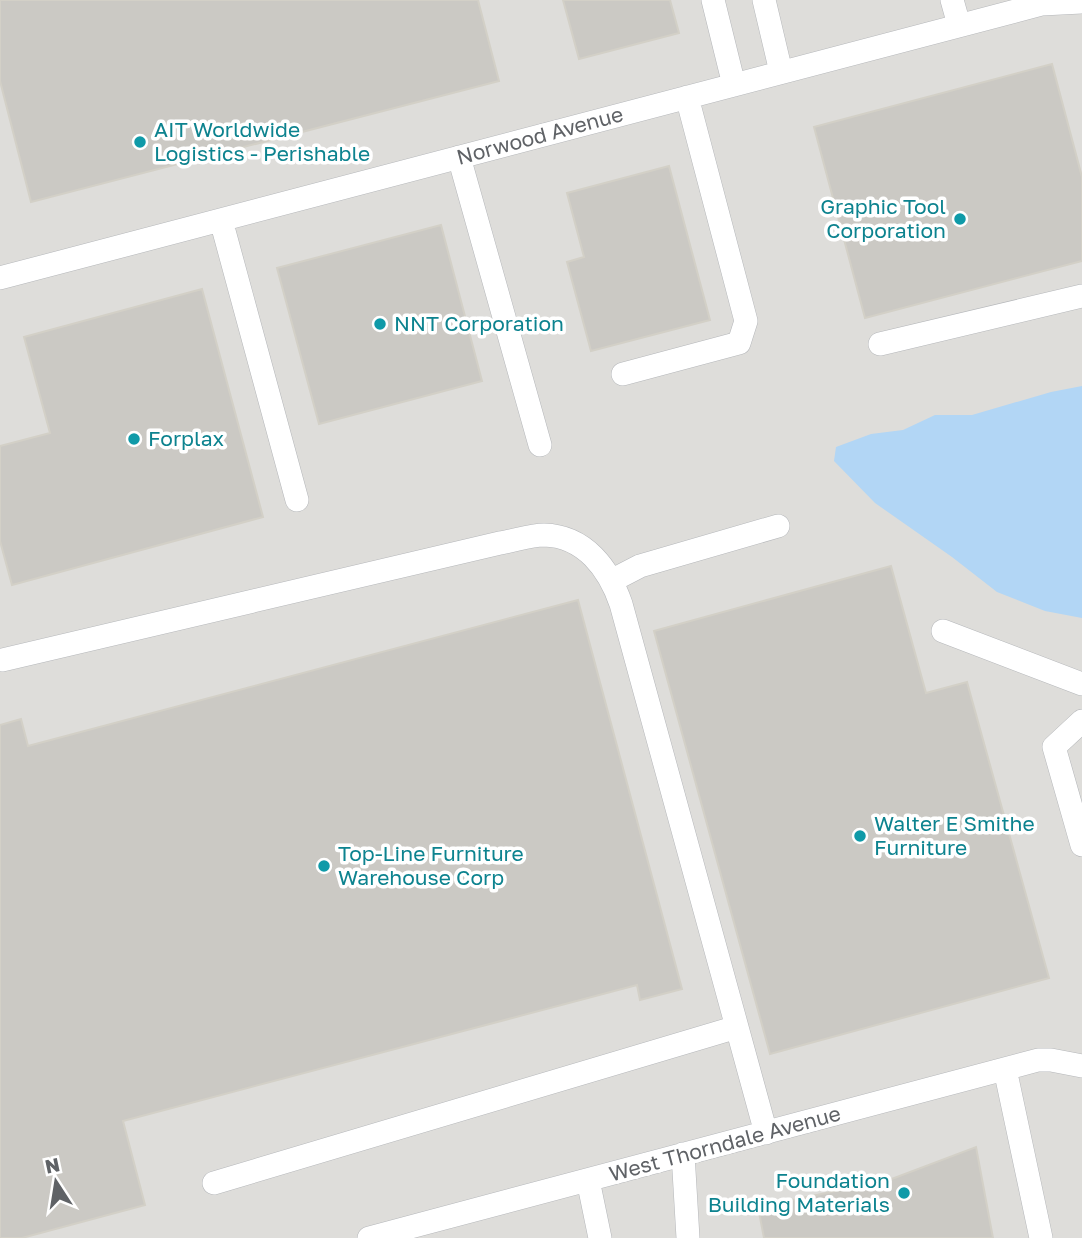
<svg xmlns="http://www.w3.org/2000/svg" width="1082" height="1238" font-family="'Golos Text',sans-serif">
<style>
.industrial{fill:#deddda}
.water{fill:#b2d6f5}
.building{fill:#cbc9c4;stroke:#d3d0c7;stroke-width:2}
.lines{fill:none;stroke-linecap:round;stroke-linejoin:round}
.minor-casing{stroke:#b5b7ba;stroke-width:24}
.minor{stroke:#fff;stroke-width:23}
.culture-dot{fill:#0f9aa8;stroke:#fff;stroke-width:2.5}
.labels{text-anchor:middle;stroke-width:7;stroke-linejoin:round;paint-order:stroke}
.culture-label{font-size:21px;fill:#0d838f;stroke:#fff;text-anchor:start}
.street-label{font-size:21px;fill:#5f6266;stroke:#fff}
</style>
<rect width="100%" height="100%" fill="#efeee8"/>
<path class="industrial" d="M0 0H1082V1238H0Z"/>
<path class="water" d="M1082 386V618L1045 611 997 592 952 557 875 503 834 461 836 447 871 434 903 430 935 415H972L1051 392Z"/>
<path class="building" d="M0 0H478L499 81 31 202 0 81Z
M563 0H670L679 33 579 59Z
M1052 64 1082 177V261L865 318 814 127Z
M669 166 710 320 591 351 567 262 584 257 567 193Z
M441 225 482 381 319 424 277 268Z
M202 289 263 517 12 585 0 541V446L50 433 24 337Z
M891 566 926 693 967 682 1049 978 770 1054 654 631Z
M578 600 682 989 640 1000 637 985 123 1121 145 1205 22 1238H0V725L21 719 28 746Z
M976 1147 993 1238H764L758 1207 889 1180Z"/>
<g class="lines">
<defs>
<path id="minor" d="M713 0 734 85
M764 0 781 72
M952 0 959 25
M459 157 540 445
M221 220 297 500
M0 278 1042 4 1082 2
M880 344 1082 296
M623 374 739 343 746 321 687 97
M613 580 640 566 778 526
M943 631 1082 684
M2 660 500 543C514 541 530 535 544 535 585 536 609 569 621 604L766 1133
M1082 721 1054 747 1082 845
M1005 1069 1041 1238
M683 1154 688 1238
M588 1180 600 1238
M214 1183 737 1027
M369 1238 1038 1060H1051L1082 1066"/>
</defs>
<use href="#minor" class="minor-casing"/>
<use href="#minor" class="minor"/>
</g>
<g class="culture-dot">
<circle cx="140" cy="142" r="7"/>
<circle cx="960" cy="219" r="7"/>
<circle cx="380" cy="324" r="7"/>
<circle cx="134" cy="439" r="7"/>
<circle cx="860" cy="836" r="7"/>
<circle cx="324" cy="866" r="7"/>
<circle cx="904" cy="1193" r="7"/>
</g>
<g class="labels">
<g class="culture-label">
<text x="154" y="137">AIT Worldwide<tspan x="154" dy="24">Logistics - Perishable</tspan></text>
<text x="946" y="214" text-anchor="end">Graphic Tool<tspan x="946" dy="24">Corporation</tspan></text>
<text x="394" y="331">NNT Corporation</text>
<text x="148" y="446">Forplax</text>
<text x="874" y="831">Walter E Smithe<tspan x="874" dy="24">Furniture</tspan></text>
<text x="338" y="861">Top-Line Furniture<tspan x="338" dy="24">Warehouse Corp</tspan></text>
<text x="890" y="1188" text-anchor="end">Foundation<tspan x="890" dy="24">Building Materials</tspan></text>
</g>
<g class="street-label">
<text transform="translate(540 136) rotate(-15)" y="7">Norwood Avenue</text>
<text transform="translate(725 1144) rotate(-15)" y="7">West Thorndale Avenue</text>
</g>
</g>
<g transform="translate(56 1182) rotate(348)" stroke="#ffffff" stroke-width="5" paint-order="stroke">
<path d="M0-5L12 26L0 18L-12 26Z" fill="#5f6266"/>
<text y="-10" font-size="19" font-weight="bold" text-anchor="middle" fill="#5f6266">N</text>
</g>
</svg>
